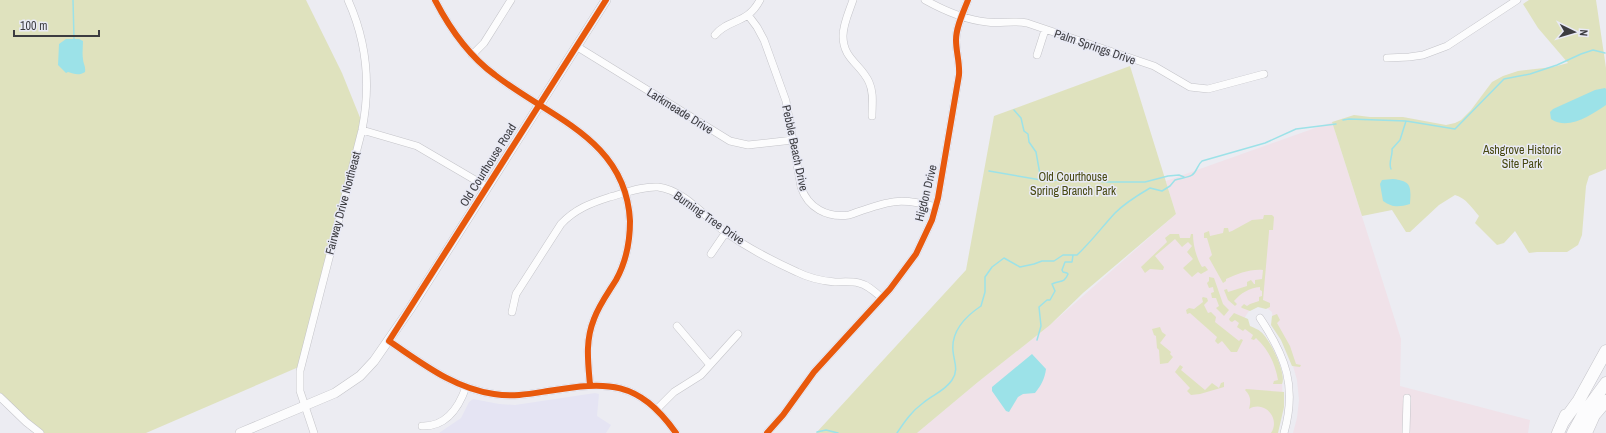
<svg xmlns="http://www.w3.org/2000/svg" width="1606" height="433" font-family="'Archivo Narrow',sans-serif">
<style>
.commercial{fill:#f0e2e9}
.education{fill:#e5e4f3}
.green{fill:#dfe2be}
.water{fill:#9ce2e8}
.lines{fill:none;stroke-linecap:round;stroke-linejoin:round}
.stream{stroke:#9ce2e8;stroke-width:1.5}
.street-casing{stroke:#c4c4c9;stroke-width:8}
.secondary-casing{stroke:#c4c4c9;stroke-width:10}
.highway-casing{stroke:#c4c4c9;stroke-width:13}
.street{stroke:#fcfcfd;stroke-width:7}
.secondary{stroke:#fcfcfd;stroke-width:9}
.highway{stroke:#fcfcfd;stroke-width:12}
.cycleway-casing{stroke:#e9eaf5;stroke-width:8}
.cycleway{stroke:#e8590c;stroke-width:6}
.labels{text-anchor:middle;stroke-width:3;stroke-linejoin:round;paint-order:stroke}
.street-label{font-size:12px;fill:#3c3c40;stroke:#e9eaf5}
.park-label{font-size:12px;fill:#484912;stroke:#e9eaf5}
</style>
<rect width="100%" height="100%" fill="#ececf2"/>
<path class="commercial" d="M1332 122 1401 339 1400 386 1530 420 1528 433H1293L1297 418 1299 400 1297 380 1289 352 1274 327 1272 312 1263 305 1251 308 1245 317 1246 325 1265 341 1282 382 1283 405 1277 433H917L978 382 1050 325 1176 214 1166 181Z"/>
<path class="education" d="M595 393 599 394 597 416 611 425 606 433H439L461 418 469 402 473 399 499 404 515 405Z"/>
<path class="green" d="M0 0H306L342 73 363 125 301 366 146 433H40L0 397Z
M1529 0H1596L1606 68V169L1589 176 1586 186 1582 235 1578 245 1567 252H1537L1529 253 1515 231 1504 243 1497 245 1475 223 1479 216C1472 208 1466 198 1455 195L1439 205 1410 232H1406L1392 210 1362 216 1332 122 1354 115 1370 117H1403L1446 125 1455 123 1461 120 1471 110 1492 82 1503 76 1518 71 1553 67 1568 63 1538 28 1523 4Z
M1130 66 1176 214 1083 293 1050 325 978 382 917 433H816L966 270 994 116Z
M1264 215H1272L1274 217 1273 230H1269V232L1263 300 1270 303V307L1266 309 1258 307 1250 311 1242 308 1241 307 1244 304 1247 306 1250 304 1259 301V297L1262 296V291L1260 290V287C1249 288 1241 293 1234 301L1237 304 1235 306 1228 300 1224 290 1227 289 1228 292 1247 286V282L1251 280 1254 284H1255V280L1262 279 1263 270C1249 269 1238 274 1226 279V281L1223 283 1209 258 1212 255 1207 238H1204V233L1209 231 1210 236 1223 233 1224 228H1228L1229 232 1232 231 1252 220 1263 219Z
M1170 234H1179L1180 238H1190L1191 234H1193C1193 245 1196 257 1202 267L1205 266 1208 270 1201 274 1198 272 1192 277 1183 268 1193 259 1187 252 1192 246 1188 242 1182 247 1175 239 1155 256 1164 267 1163 270 1150 269 1145 273 1141 267 1167 242 1165 238Z
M1209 277 1214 278 1223 304 1229 310 1224 316 1216 308 1219 306 1216 298H1212L1211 293 1214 292 1213 287 1209 288 1207 283 1209 281Z
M1203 297 1207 298 1208 301 1204 305 1208 313 1211 312 1216 317 1215 322 1239 341 1241 339 1243 340 1237 352H1231L1222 341 1218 344 1215 341 1217 337 1190 313 1187 314 1186 310 1189 308 1194 309 1203 302 1202 298Z
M1234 313 1248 319 1250 326C1254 328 1258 329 1261 332 1270 339 1287 374 1282 384H1273L1274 381 1278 380C1275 363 1268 349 1256 338L1254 340 1251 339 1253 335 1245 329 1243 331 1237 327 1239 323 1235 320 1232 322 1230 321 1229 319Z
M1277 314 1280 320 1277 323 1290 346 1296 364 1301 365 1300 367 1292 366 1281 340 1271 325 1272 316Z
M1160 327 1162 332 1166 335 1160 343 1171 352 1170 354 1173 357 1168 363 1160 364 1159 350 1157 348 1156 336 1154 335 1152 329Z
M1180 365 1183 367 1181 370 1205 390 1212 383 1219 388 1221 383 1224 382V387L1200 394 1191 395 1187 391 1190 388 1175 372Z
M1246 389 1284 392V407L1278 433H1271C1281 418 1264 400 1249 409 1251 401 1251 396 1245 390Z"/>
<path class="water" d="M66 39H79L83 41C83 47 82 53 83 59 83 64 86 66 85 72 79 76 74 74 68 72L66 73 58 65 59 44Z
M1605 88 1606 89V105C1591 115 1568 131 1551 119L1550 112 1553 109 1595 90Z
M1393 179C1412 181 1411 187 1410 204 1399 207 1393 208 1383 201L1380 184 1382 180Z
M1032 354 1046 369C1045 378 1041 386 1035 393L1023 394 1018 397 1009 412 1006 411 992 391V387Z"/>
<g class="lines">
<path class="stream" d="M73 0 74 39
M1014 110 1021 118 1024 131 1028 134 1029 142 1036 152 1041 180
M1343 120 1349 119 1406 121 1455 129 1504 79 1530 74 1557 65 1581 54 1593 50 1605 53
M1391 169C1388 162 1393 156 1392 149L1400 140 1406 121
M989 171 1047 181 1070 179 1108 182H1145L1168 176 1179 175 1184 177
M1037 340 1041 326 1039 307 1047 300H1050L1055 291 1052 284C1060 280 1064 284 1068 274L1067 273 1063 272 1062 270 1065 262H1072L1073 255
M817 432 826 430 838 433
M897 433C905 421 912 411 923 403 932 395 945 391 952 380 959 370 954 362 953 351 951 331 966 316 981 306L985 292V277L992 267 1004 258 1020 267 1034 264 1042 261H1054L1063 255H1077C1091 242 1102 227 1115 213 1125 203 1138 195 1150 188L1162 191 1170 186 1175 180C1180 178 1188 178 1192 175 1197 172 1197 165 1202 161L1265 143 1296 129 1336 124"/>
<defs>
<path id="street" d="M435 0C450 29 469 56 495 75 550 118 626 139 630 221 630 241 626 262 616 280 608 293 599 305 594 319 585 341 588 362 590 385
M853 0C849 12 843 24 843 36 843 59 861 64 869 82 874 93 872 104 872 116
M925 0C943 10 966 20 987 22 1000 24 1013 20 1027 23L1154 66 1190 87 1208 89 1264 74
M748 15 757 27 764 40 786 101 801 187C808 208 827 218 849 215 886 202 897 196 936 207
M715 35C729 18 747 25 760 0
M576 46 730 141 748 145 793 140
M472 55 484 43 511 0
M1037 55 1045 30
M1387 58 1409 57 1423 55 1447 46 1517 0
M362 130 417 146 487 187
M711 254 726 232
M512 312 516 294 561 224C575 209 591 203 610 197 625 193 642 186 658 187 684 190 705 217 725 232 745 246 775 262 797 272 809 278 822 281 835 282 843 282 851 281 859 283 868 285 875 292 882 298
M1260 318C1286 357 1297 387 1284 433
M677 326 710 365
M389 341C422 363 453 388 494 394 513 397 529 394 548 391 608 381 638 380 676 433
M0 397 26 422 40 433
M657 409 674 392 701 375 738 334
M422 426C446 427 459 407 466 387
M314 433 300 391V371L362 130C371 85 367 42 348 0
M767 433 783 415 814 372 890 289 916 254 932 220 938 198 959 75C960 63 956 52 956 40 956 27 963 13 968 0
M1406 433 1407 398"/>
<path id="secondary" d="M240 433 335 393 360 376 374 361 410 309 606 0"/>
<path id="highway" d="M1563 422 1579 400 1606 351
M1558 433 1566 415
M1573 433 1584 413 1606 383
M1586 433 1594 415 1606 401"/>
</defs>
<use href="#street" class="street-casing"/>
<use href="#secondary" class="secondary-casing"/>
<use href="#highway" class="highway-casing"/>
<use href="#street" class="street"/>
<use href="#secondary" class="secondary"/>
<use href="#highway" class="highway"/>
<defs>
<path id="cycleway" d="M435 0C450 29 469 56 495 75 550 118 626 139 630 221 630 241 626 262 616 280 608 293 599 305 594 319 585 341 588 362 590 385
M606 0 389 341C422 363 453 388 494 394 513 397 529 394 548 391 608 381 638 380 676 433
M767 433 783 415 814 372 890 289 916 254 932 220 938 198 959 75C960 63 956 52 956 40 956 27 963 13 968 0"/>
</defs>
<use href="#cycleway" class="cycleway-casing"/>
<use href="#cycleway" class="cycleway"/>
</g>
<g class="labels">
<g class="street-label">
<text transform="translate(1095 47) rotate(19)" y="4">Palm Springs Drive</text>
<text transform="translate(680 111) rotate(32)" y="4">Larkmeade Drive</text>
<text transform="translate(795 148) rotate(78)" y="4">Pebble Beach Drive</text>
<text transform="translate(488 165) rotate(-58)" y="4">Old Courthouse Road</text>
<text transform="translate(926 193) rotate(-76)" y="4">Higdon Drive</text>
<text transform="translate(343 203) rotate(-75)" y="4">Fairway Drive Northeast</text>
<text transform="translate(709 218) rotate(35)" y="4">Burning Tree Drive</text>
</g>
<g class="park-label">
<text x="1522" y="154">Ashgrove Historic<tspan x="1522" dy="14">Site Park</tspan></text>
<text x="1073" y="181">Old Courthouse<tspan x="1073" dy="14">Spring Branch Park</tspan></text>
</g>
</g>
<g transform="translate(1574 32) rotate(95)" stroke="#e9eaf5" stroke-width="3" paint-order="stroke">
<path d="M0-3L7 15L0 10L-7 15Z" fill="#3c3c40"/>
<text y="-6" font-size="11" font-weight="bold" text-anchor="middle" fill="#3c3c40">N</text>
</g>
<path d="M14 30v6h85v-6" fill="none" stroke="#3c3c40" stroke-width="2"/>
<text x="20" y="30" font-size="12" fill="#3c3c40" stroke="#e9eaf5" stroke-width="3" paint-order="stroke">100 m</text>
</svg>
